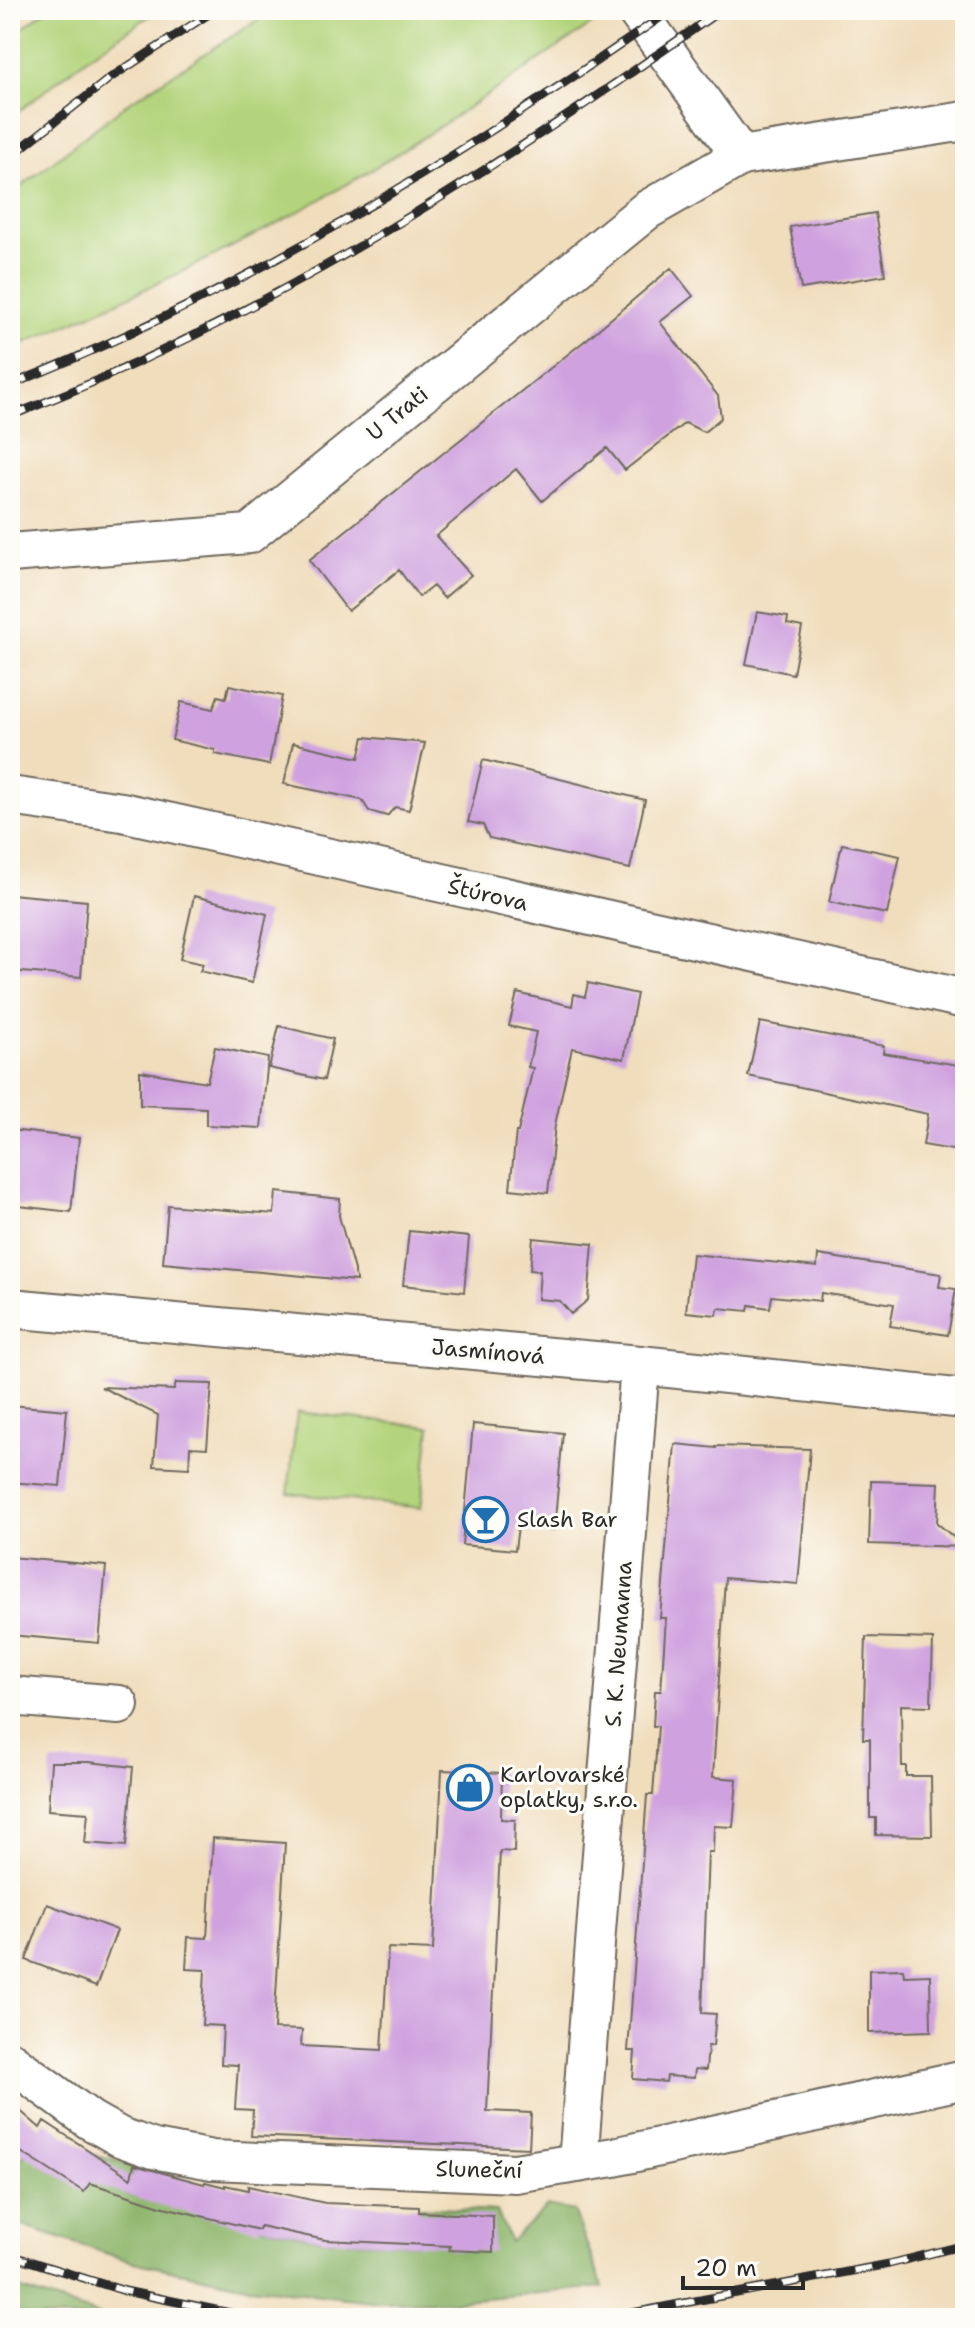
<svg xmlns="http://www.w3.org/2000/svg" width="975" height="2328" font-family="'Shantell Sans',sans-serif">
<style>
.green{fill:#b3d47c;stroke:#6f8054;stroke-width:2}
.forest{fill:#8eb66c;stroke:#5c704c;stroke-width:2}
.building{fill:#cfa2df}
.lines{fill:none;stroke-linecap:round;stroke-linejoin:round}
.street-casing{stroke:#70695e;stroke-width:42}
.street{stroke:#fff;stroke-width:38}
.rail-casing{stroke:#2b2b2b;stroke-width:9}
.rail{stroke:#fdfcf7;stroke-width:6;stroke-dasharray:18;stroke-linecap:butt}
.labels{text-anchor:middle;stroke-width:6;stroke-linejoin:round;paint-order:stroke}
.street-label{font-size:22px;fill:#2b2b2b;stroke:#fdfcf7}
.poi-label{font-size:22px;fill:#2b2b2b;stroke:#fdfcf7;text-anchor:start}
</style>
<rect width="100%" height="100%" fill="#fdfcf7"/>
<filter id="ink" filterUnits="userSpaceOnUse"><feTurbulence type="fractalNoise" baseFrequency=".0125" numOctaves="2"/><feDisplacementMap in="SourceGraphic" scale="16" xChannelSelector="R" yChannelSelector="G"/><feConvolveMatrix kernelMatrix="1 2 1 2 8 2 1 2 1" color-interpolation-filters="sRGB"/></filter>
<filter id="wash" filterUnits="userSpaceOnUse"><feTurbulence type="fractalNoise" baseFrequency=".006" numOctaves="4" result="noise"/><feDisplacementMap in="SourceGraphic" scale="32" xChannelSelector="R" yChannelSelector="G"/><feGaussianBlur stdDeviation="1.8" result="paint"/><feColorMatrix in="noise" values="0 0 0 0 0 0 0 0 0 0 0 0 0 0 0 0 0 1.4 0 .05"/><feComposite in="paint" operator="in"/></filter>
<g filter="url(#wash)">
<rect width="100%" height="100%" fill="#f0ddbc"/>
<path class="green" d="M159 10 92 54 10 118V38L46 10Z
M273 10H583L591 25C506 82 421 142 332 193 228 252 120 303 10 349V195L128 103Z
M297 1412 430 1427 421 1508 288 1493Z"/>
<path class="forest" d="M10 2153 19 2161 24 2154 96 2155 134 2164 127 2195 323 2240 417 2244 419 2207 497 2211 510 2242 547 2206 574 2211 603 2287 453 2301 380 2302 251 2287 133 2262 10 2222Z
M10 2286 109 2318H10Z"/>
<g id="blocks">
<path class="building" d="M875 213 885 275 801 289 790 227Z
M671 268 693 296 660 322 718 396 721 418 704 432 685 423 625 470 607 448 542 501 516 469 436 536 471 575 444 598 433 586 419 597 399 570 348 611 309 560 587 339Z
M757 612 788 617 787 624 802 627 793 674 746 664Z
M229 685 282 696 269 765 215 754V750L172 740 181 702 213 709 218 696 226 698Z
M364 737 425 743 409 810 395 807 387 816 369 811 362 800 284 784 293 743 359 758Z
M483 760 645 800 630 869 489 838 483 825 468 822Z
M842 844 900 856 887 914 829 902Z
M10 894 87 901 81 977 10 971Z
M194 896 267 914 252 983 200 971 203 964 180 959Z
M588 983 637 994 624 1059 572 1048 555 1125 548 1193 510 1189 516 1132H518L533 1068 528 1067 536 1032 509 1026 517 993 572 1006 574 994 585 997Z
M760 1022 884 1046 883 1053 965 1066V1152L923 1145 928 1114 748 1076Z
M279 1026 333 1039 324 1080 269 1068Z
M215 1047 268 1058 261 1128 206 1125V1108L140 1105V1071L207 1082Z
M10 1130 79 1138 71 1212 10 1205Z
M276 1192 340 1199 339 1216 357 1281 163 1263 168 1205 274 1214Z
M409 1231 469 1237 464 1292 403 1285Z
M533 1238 593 1244 588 1300 571 1314 560 1301 538 1299 540 1271 530 1270Z
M692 1254 817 1267 818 1255 941 1274 939 1287 956 1289 948 1335 890 1326 894 1304 821 1293 820 1301 772 1296 770 1308 749 1305 748 1311 718 1308 717 1315 686 1312Z
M176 1383 212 1384 207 1448 190 1447 189 1468 154 1466 158 1415 101 1387 174 1390Z
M10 1405 67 1410 60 1486 10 1482Z
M473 1424 563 1433 554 1530 518 1526 515 1550 462 1545Z
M675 1444 716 1448V1446L810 1449 798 1584 725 1578 713 1777 737 1779 733 1827 714 1826 713 1852H708L702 2013 716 2014 713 2046H708L706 2070 695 2069 694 2078 667 2076 666 2082 633 2079 635 2051H628L647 1795H653L658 1726H653L655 1691H661L666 1618H660Z
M871 1481 939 1483 937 1523 965 1547 869 1544Z
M10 1557 106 1566 99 1643 10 1635Z
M866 1637 933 1639 931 1706 901 1705 902 1766H906V1776H931L932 1836 876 1835V1818H870V1739H863Z
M51 1762H89L133 1767 126 1846 85 1843 88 1813 48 1810Z
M442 1770 502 1773 501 1819 515 1820 514 1852 500 1851 487 2111 531 2113 529 2148 251 2136 253 2110 235 2109 238 2065 221 2064 223 2026 202 2025 205 1970 186 1969 188 1937 207 1938 213 1838 285 1843 274 2029 302 2030 301 2046 382 2050 388 1948 433 1950Z
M47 1904 117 1930 96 1987 26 1960Z
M903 1969 904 1976 930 1975 931 2031 869 2033V1970Z
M10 2102 40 2128 44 2121 131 2178 134 2165 204 2184 205 2182 225 2187V2185L248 2190V2186L325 2203 419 2207V2212L493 2216V2252L449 2250 450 2246 325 2240 260 2226 259 2230 160 2206 90 2183 84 2192 10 2145Z"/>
</g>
</g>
<g filter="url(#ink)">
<use href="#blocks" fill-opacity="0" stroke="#70695e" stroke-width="2"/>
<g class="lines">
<defs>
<path id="street" d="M636 10 741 156
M10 553 249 534 647 210 741 156 965 121
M10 796 122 812 965 999
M10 1308 640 1365 965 1399
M10 1696 119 1705
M10 2061 90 2120 120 2137 154 2149 212 2160 515 2173 614 2157 965 2079
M578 2163 640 1365"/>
</defs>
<use href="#street" class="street-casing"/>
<use href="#street" class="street"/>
<defs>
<path id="rail" d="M10 157 110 78 215 10
M10 385C248 291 462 155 671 10
M10 416C267 318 497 168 721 10
M10 2255 125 2291 254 2318
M606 2318 889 2264 965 2245"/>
</defs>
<use href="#rail" class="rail-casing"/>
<use href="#rail" class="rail"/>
</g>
</g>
<defs>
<symbol id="bar-ring" viewBox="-11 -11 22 22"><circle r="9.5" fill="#fdfcf7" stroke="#1f6fb2" stroke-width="1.5"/><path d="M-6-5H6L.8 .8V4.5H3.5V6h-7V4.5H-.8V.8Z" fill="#1f6fb2"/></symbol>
<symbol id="shop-ring" viewBox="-11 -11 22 22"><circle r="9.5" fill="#fdfcf7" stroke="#1f6fb2" stroke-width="1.5"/><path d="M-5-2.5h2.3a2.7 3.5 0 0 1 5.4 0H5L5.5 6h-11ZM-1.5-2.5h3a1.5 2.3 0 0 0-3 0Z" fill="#1f6fb2"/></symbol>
</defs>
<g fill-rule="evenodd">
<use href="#bar-ring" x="460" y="1494" width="51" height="51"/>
<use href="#shop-ring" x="444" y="1762" width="51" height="51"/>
</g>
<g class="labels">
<g class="street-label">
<text transform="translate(397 413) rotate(-39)" y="8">U Trati</text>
<text transform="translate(488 894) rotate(13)" y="8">Štúrova</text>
<text transform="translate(488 1351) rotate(5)" y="8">Jasmínová</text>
<text transform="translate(618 1644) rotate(-86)" y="8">S. K. Neumanna</text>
<text transform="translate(479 2169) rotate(1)" y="8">Sluneční</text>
</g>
<g class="poi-label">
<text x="517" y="1527">Slash Bar</text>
<text x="500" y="1782">Karlovarské<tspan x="500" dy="25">oplatky, s.r.o.</tspan></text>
</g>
</g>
<rect width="975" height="2328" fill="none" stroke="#fdfcf7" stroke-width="40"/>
<path d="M683 2276v12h120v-12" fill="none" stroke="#2b2b2b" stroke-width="4"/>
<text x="695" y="2276" font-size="24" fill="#2b2b2b" stroke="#fdfcf7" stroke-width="6" paint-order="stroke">20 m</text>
</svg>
